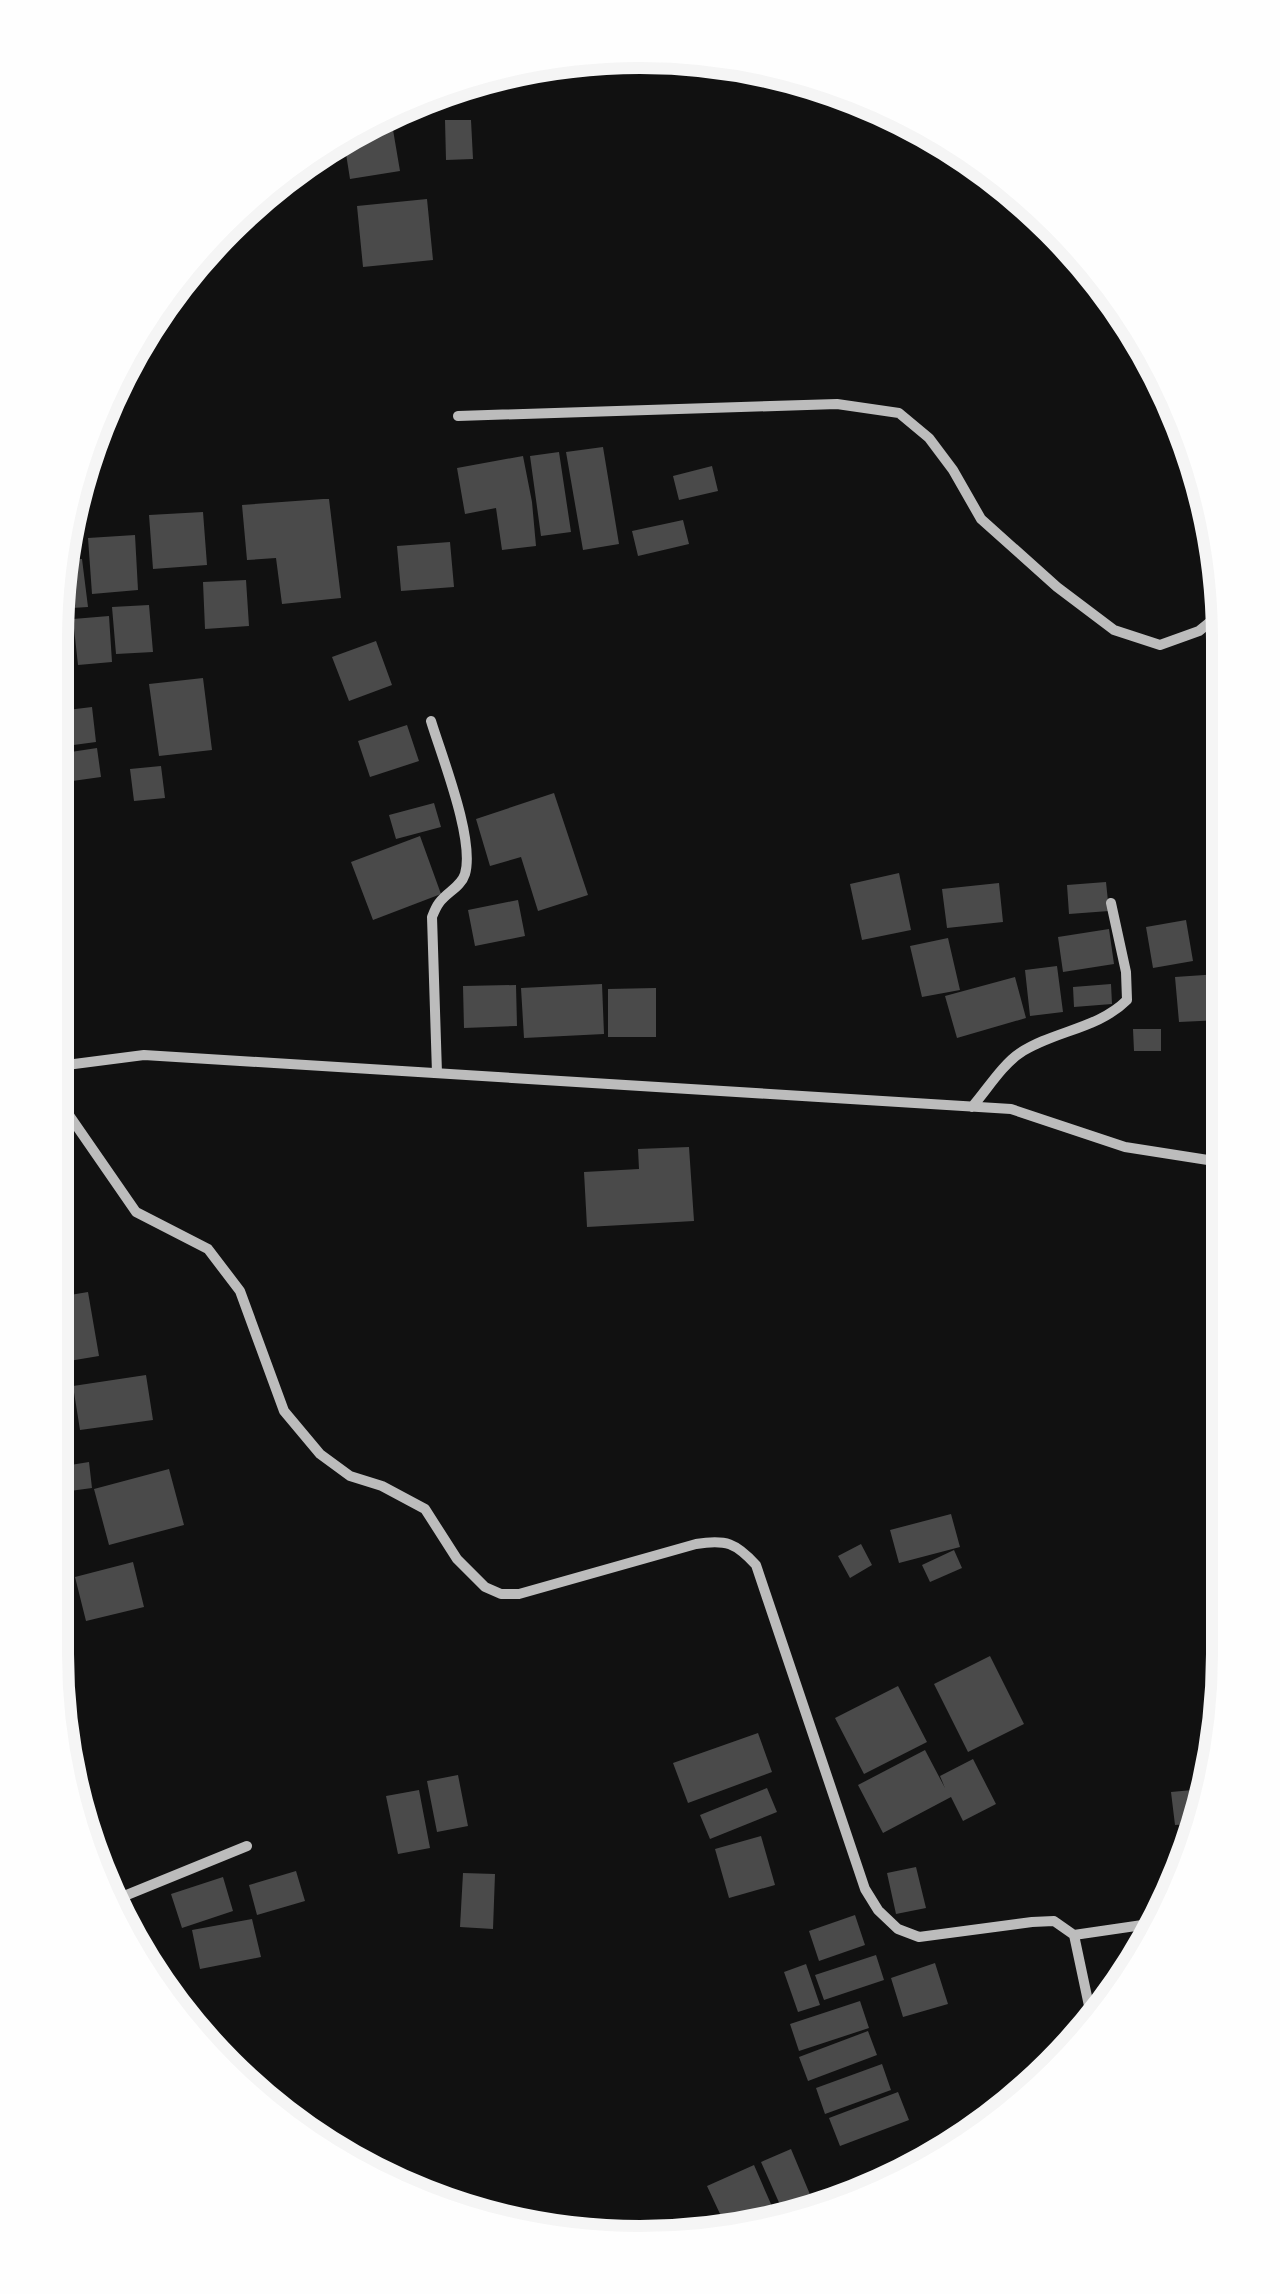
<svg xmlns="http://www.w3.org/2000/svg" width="1280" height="2294" font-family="'Nunito Sans',sans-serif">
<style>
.building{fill:#4a4a4a}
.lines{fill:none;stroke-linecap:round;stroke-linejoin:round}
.minor{stroke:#bcbcbc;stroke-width:10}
.rim{fill:none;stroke:#f5f5f5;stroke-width:12}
</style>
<rect width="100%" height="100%" fill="#111"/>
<path class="building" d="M391 118 400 171 350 179 344 141Z
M445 120H471L473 159 446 160Z
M427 199 433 260 363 267 357 206Z
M603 447 619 544 583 550 566 452Z
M559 452 571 532 541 536 530 456Z
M523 456 532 502 536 546 502 550 496 508 465 514 457 468Z
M712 466 718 491 679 500 673 476Z
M323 499H329L341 598 282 604 276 558 247 560 242 505Z
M203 512 207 565 153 569 149 515Z
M683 520 689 544 638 556 632 531Z
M135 535 138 590 92 594 88 538Z
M450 542 454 587 401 591 397 546Z
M82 559 88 607 72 608 66 560Z
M56 574 60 605 51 606V602Z
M246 580 249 626 205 629 203 582Z
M149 605 153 652 116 654 112 607Z
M109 616 112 662 78 665 73 619Z
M376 641 392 685 349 701 332 657Z
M203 678 212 750 159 756 149 684Z
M92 707 96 742 51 748V712Z
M407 725 419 761 370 777 358 741Z
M97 748 101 777 51 784V755Z
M161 766 165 798 134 801 130 769Z
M554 793 588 895 538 911 521 857 490 866 476 819Z
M434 803 441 827 396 839 389 815Z
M420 836 441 894 373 920 351 862Z
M899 873 911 930 862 940 850 884Z
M1106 882 1109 911 1069 914 1067 885Z
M999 883 1003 922 947 928 942 889Z
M518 900 525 936 475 946 468 910Z
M1186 920 1193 961 1153 968 1146 927Z
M1109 929 1114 964 1063 972 1058 937Z
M948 938 960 990 922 997 910 946Z
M1057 966 1063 1012 1030 1016 1025 970Z
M1219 974 1222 1020 1179 1022 1175 977Z
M1015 977 1026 1018 957 1038 945 996Z
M602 984 604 1034 524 1038 521 988Z
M1111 984 1112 1004 1074 1007 1073 987Z
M516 985 517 1026 464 1028 463 986Z
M656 988V1037H608V989Z
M1133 1029H1161V1051H1134Z
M689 1147 694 1221 587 1227 584 1172 639 1169 638 1149Z
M88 1292 99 1356 63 1362 52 1298Z
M146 1375 153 1420 80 1430 73 1386Z
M89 1462 92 1488 55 1493 52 1468Z
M169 1469 184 1525 109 1545 94 1489Z
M951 1514 960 1547 899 1563 890 1530Z
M861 1544 872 1565 850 1578 838 1556Z
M954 1550 962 1568 930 1582 922 1565Z
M133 1562 144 1607 86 1621 75 1577Z
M990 1656 1024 1724 968 1752 934 1684Z
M898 1686 927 1742 864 1774 835 1718Z
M758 1733 772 1772 688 1803 673 1763Z
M925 1750 945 1788 940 1776 973 1759 996 1804 963 1821 951 1797 883 1833 858 1785Z
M458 1775 468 1826 437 1832 427 1781Z
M767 1788 777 1812 710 1839 700 1815Z
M1203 1789 1205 1812 1203 1823 1175 1825 1171 1792Z
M419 1790 430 1848 398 1854 386 1796Z
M761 1836 775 1885 729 1898 715 1849Z
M916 1867 926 1908 896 1914 887 1873Z
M296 1871 305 1901 257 1915 249 1885Z
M463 1873 495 1874 493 1929 460 1927Z
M223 1877 233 1911 182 1928 171 1894Z
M855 1915 865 1945 819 1961 809 1931Z
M252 1919 261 1957 200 1969 192 1930Z
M876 1955 884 1980 824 2000 815 1975Z
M935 1963 948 2004 903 2017 891 1978Z
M806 1964 820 2005 798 2012 784 1972Z
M860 2001 869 2028 799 2051 790 2024Z
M868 2031 877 2055 808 2081 799 2057Z
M882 2064 891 2090 825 2114 816 2088Z
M898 2092 909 2120 840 2146 829 2118Z
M791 2149 814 2204 785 2216 761 2162Z
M754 2165 774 2211 728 2231 707 2186Z
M451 2197 459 2211 441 2203Z"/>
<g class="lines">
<path class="minor" d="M458 416 837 404 899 413 929 438 953 470 981 519 1057 587 1114 630 1160 645 1199 631 1225 610
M431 721C442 757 475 840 465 874 461 887 447 892 439 903 436 907 434 912 432 917L437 1073
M51 1067 144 1055 1011 1109 1125 1147 1227 1163
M51 1089 136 1212 208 1249 240 1291 284 1411 320 1454 350 1476 382 1486 425 1509 457 1559 485 1587 501 1594H519L696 1544C726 1539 736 1543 756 1565L865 1889 878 1910 898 1929 919 1937 1032 1922 1054 1921 1074 1935 1092 2020
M972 1107C986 1091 1003 1064 1020 1053 1053 1031 1098 1029 1127 1000L1126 972 1111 903
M112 1901 247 1846
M1074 1935 1163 1922"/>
</g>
<path d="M0 0H1280V2294H0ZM640 68H640A572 572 0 0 1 1212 640V1654A572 572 0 0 1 640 2226H640A572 572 0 0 1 68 1654V640A572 572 0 0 1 640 68Z" fill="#fefefe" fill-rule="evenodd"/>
<path class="rim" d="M640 68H640A572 572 0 0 1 1212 640V1654A572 572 0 0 1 640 2226H640A572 572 0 0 1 68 1654V640A572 572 0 0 1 640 68Z"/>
</svg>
